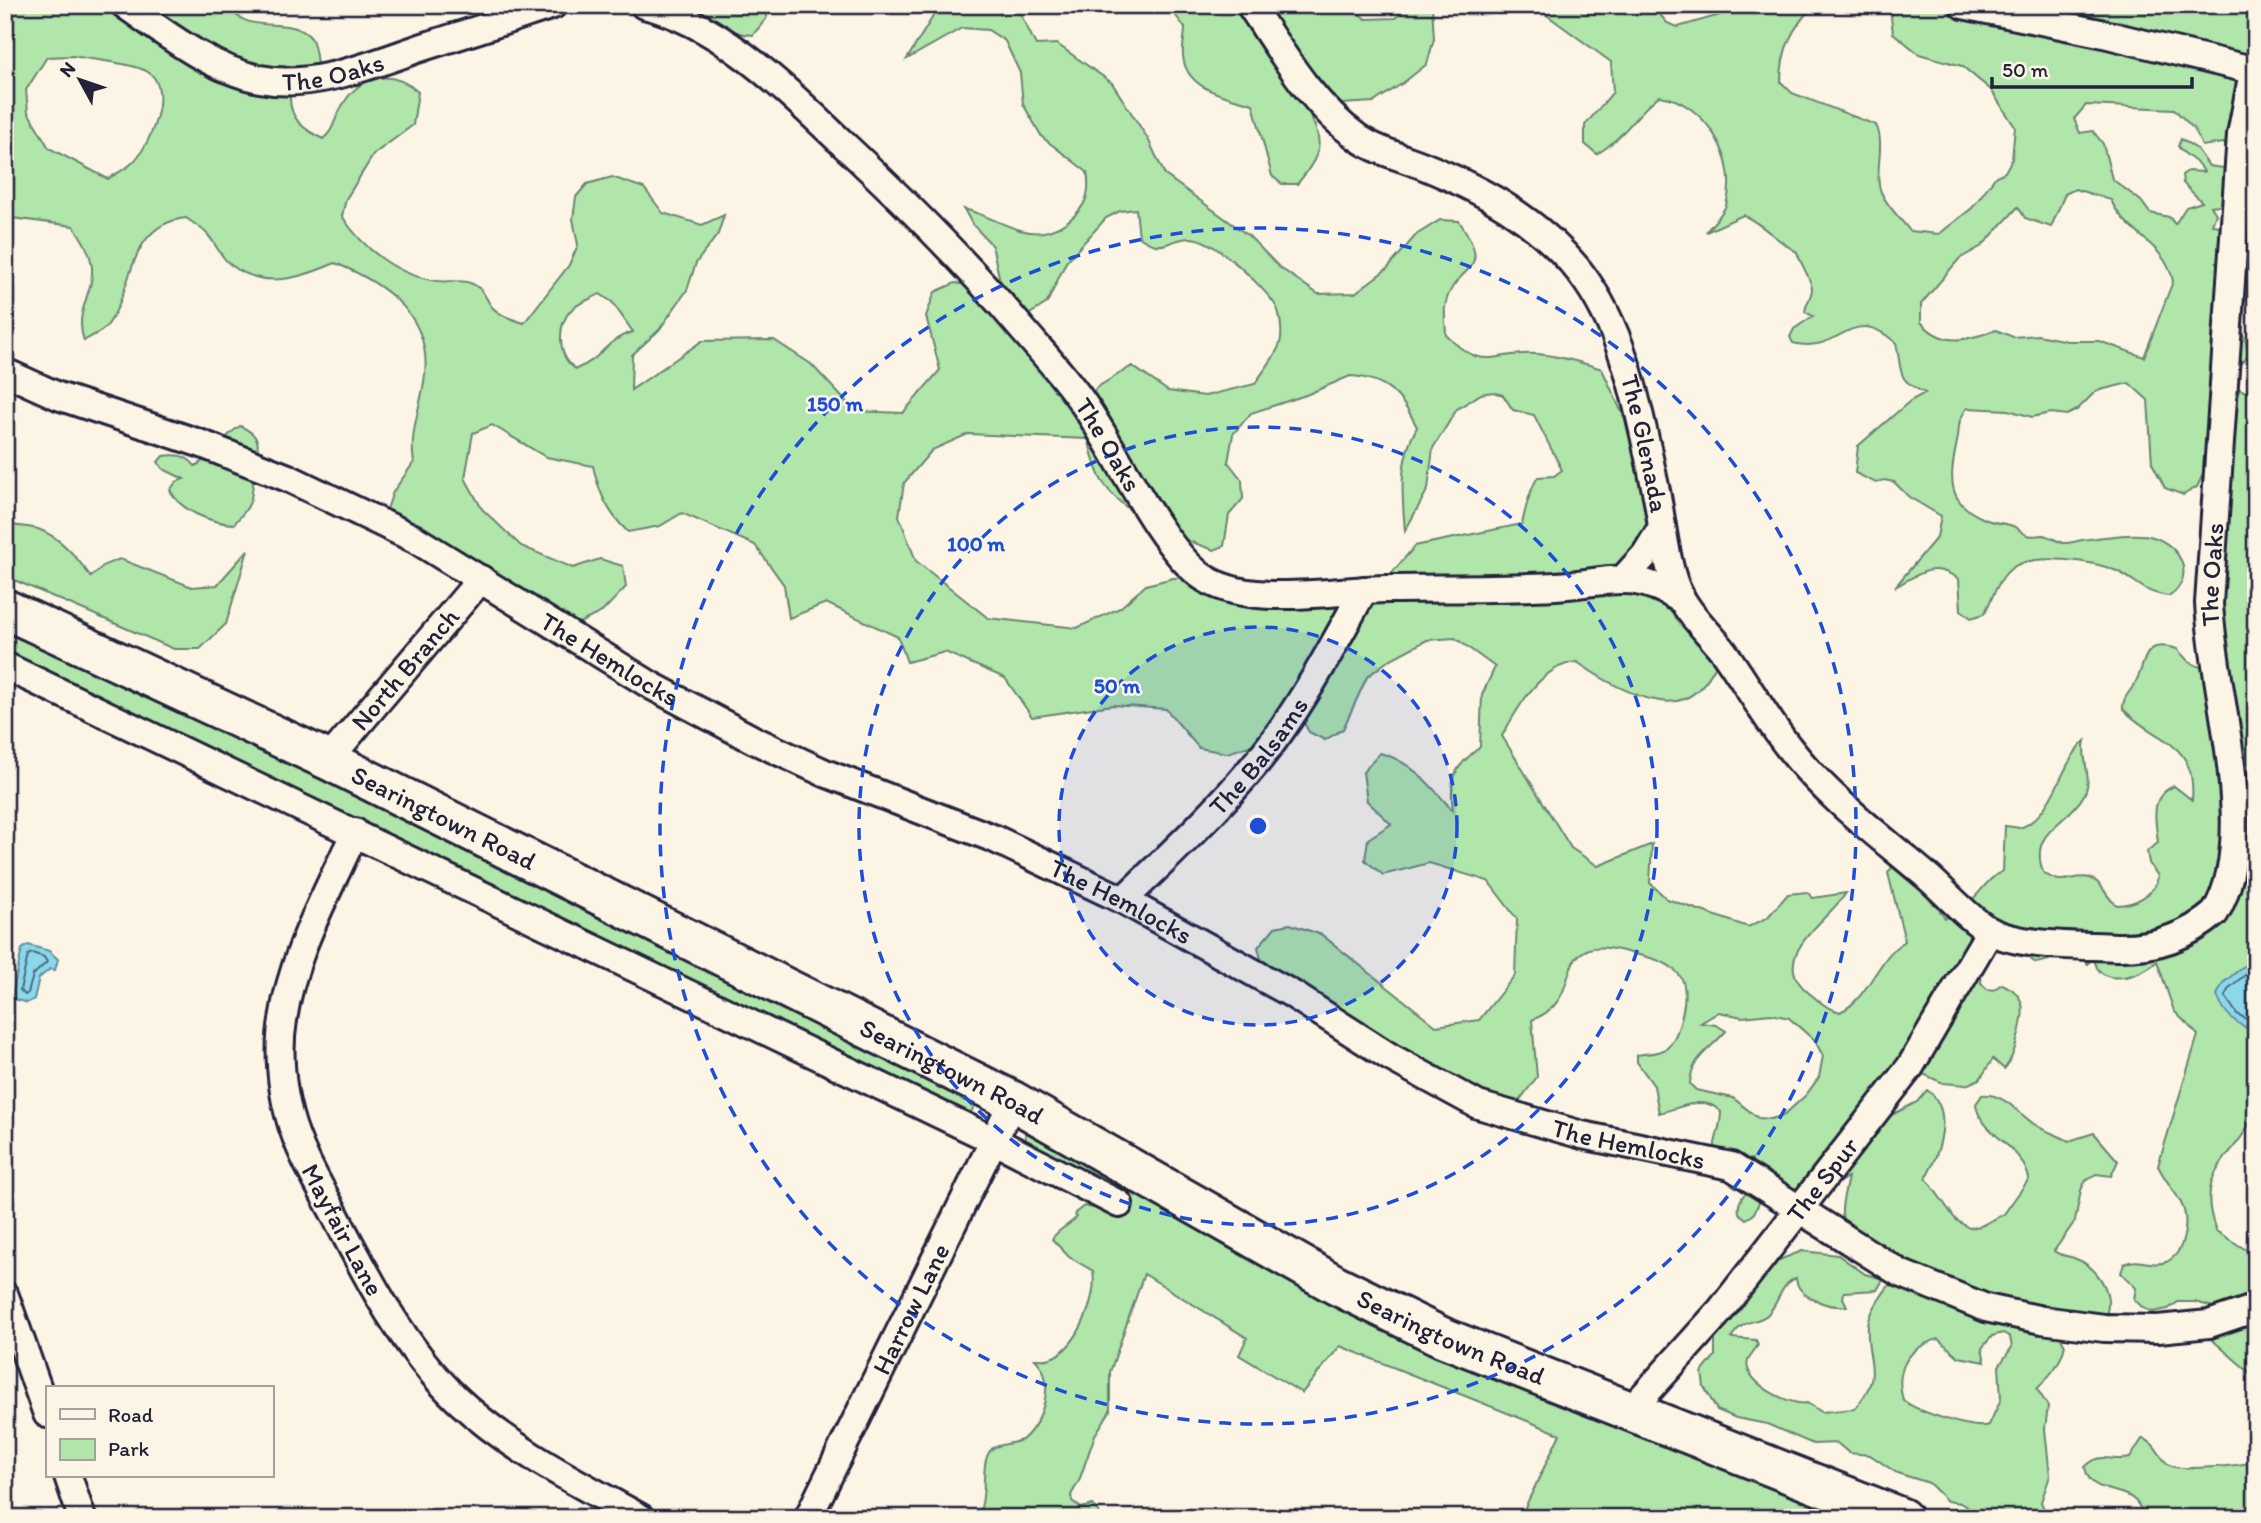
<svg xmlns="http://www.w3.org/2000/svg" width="2261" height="1523" font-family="Itim,sans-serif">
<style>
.green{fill:#b0e6a9;stroke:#698472;stroke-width:2;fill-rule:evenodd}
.water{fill:#8bd8ea;stroke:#618fa4;stroke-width:2}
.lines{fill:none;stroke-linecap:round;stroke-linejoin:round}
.shore{stroke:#4c6b81;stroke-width:2}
.minor-casing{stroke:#22223b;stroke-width:32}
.primary-casing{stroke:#22223b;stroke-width:44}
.minor{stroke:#fcf5e5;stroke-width:26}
.primary{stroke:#fcf5e5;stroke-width:38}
.ring{fill:none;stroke:#1d4ed8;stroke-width:3.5;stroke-dasharray:12 9}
.labels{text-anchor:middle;stroke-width:5;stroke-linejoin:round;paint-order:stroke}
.street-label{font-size:26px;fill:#22223b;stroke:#fcf5e5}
.centre{fill:#1d4ed8;stroke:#fcf5e5;stroke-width:3.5}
.ring-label{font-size:21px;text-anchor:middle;font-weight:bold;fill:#1d4ed8;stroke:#fcf5e5;stroke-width:5;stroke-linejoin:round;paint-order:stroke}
</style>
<rect width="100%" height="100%" fill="#fcf5e5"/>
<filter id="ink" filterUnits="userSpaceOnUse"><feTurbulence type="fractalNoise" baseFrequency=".0143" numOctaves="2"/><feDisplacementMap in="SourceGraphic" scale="14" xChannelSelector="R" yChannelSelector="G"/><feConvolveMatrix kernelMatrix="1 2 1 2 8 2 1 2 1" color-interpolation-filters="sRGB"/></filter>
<g filter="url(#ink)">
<path class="green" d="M7 5H228C246 38 290 13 311 38 315 44 316 56 317 64L290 95C289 119 303 129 323 139 333 131 333 123 339 112 355 77 389 66 418 92L413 125 374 154 346 199 342 216C363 249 398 276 437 281 452 283 466 277 479 288 484 292 487 300 491 306 500 316 512 319 524 323L569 265 578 245 573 219 576 197 587 184 612 177 644 188 663 213 702 225 724 215 718 234 696 263 687 290 659 330 632 355 631 390 702 341 774 340 811 364 855 411 903 413 940 370 926 316 935 292 955 283 1002 290 992 245 972 224 964 209C1004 219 1035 252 1074 216 1088 203 1090 190 1087 172L1042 137 1023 104 1020 73 1005 41 988 30 962 28 907 59 935 13 933 5H1016L1036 45 1057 44 1112 83 1148 139 1165 175 1249 236 1279 267 1318 294 1355 293 1388 268 1416 235 1440 220 1459 221C1496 275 1457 262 1446 302 1443 311 1446 326 1446 335 1486 375 1494 350 1537 354 1560 356 1581 362 1602 369L1635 441 1648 527 1717 663C1710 677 1699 693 1684 699 1654 711 1601 679 1577 662 1541 665 1518 707 1502 736L1571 848 1598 866 1652 844 1650 883 1667 899 1748 927 1767 918 1788 894 1807 892 1813 898 1846 893C1827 922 1765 958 1809 993 1820 1002 1826 1008 1840 1012 1869 999 1877 957 1905 941L1888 873 1893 866 1928 894 1945 918C1977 906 1981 881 2003 871L2005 826 2020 828C2054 816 2060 763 2085 741 2080 759 2094 777 2084 795 2068 825 2028 830 2043 872 2063 889 2074 873 2090 878 2105 884 2105 898 2117 905 2133 905 2156 895 2158 876L2149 863 2147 851 2158 843C2156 821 2148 797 2174 786L2192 800C2197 739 2156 744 2123 709 2122 699 2129 693 2134 685 2147 665 2140 637 2177 649L2189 662 2204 669 2209 461 2197 487 2183 495 2165 488 2152 463 2148 400 2129 383 2096 391 2077 410 2067 415 2051 413 2032 417 2008 410 1967 408C1955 426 1961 425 1957 442 1949 480 1946 504 1987 520 1996 523 2005 523 2013 526 2018 528 2022 533 2027 535 2032 537 2038 535 2043 535 2050 536 2056 541 2063 543 2071 544 2081 539 2089 539 2107 537 2136 532 2153 537 2181 546 2196 576 2170 596 2144 594 2138 581 2117 571 2093 561 2034 552 2012 568 1998 578 1992 600 1984 614L1971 618 1961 610 1959 579C1932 561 1921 573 1895 587L1937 537 1941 516 1909 497 1894 482 1884 480 1876 483 1855 473 1858 446 1910 401 1925 393C1895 379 1903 373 1896 343 1850 301 1841 356 1793 343L1790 337 1794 329 1813 316 1805 312C1806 303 1811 298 1812 290 1813 282 1800 263 1797 252 1777 241 1764 225 1743 215L1706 232C1712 224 1723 214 1726 205 1740 161 1705 101 1659 96 1635 114 1623 139 1597 154L1585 144V125L1613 92 1611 62 1533 5H1652L1667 23 1678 27 1741 9 1814 5C1792 28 1781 50 1781 82L1792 93 1876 125C1885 144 1876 164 1879 185 1881 200 1901 219 1910 231L1939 234 1972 208 1996 176 2005 172 2012 159 2015 127 1991 90 1962 66 1919 54 1893 33 1891 17 1896 5H2256V215C2246 212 2218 203 2211 206L2216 214 2212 225 2248 230 2256 236V292L2225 315 2242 331 2250 354C2239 370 2223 369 2210 382L2223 391 2230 384 2256 397V802L2251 791 2237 778 2220 842 2238 883 2256 836V956L2224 983 2246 1028 2256 1031C2256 1054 2260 1080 2256 1103 2247 1156 2190 1162 2216 1231L2256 1256V1309L2224 1310 2195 1302H2178L2168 1309 2153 1312 2143 1308 2134 1299 2136 1288 2121 1273 2124 1264C2139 1256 2151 1268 2166 1262 2185 1254 2190 1220 2181 1203 2174 1190 2165 1180 2158 1166L2198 1035 2174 1011 2157 961C2143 976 2097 991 2094 957L2088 964 2081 957 2058 952 2049 960 2036 963C2017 953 2013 923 1992 919L1993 950 1982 972 1981 983 1987 989 1993 990 2002 984C2011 988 2019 993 2022 1004 2025 1017 2014 1060 2004 1069L1993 1059 1980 1079 1966 1085 1943 1083 1923 1074 1917 1065 1901 1061 1877 1085 1870 1100 1875 1111 1890 1116 1917 1102 1927 1090C1955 1110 1939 1154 1926 1178L1956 1220 1969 1228 1981 1226 2004 1214 2029 1179C2022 1144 1979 1134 1976 1104L1982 1095C2004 1093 2017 1112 2034 1124 2044 1131 2058 1135 2069 1141L2094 1133 2118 1161 2111 1176 2096 1174 2086 1180 2081 1190 2075 1221 2054 1251C2062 1257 2066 1255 2074 1258 2097 1266 2114 1292 2106 1315L2058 1333 2065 1345C2061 1364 2050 1375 2037 1389L2048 1406 2045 1429 2050 1476 2041 1502 2048 1518H2010L1975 1512 1960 1503 1947 1501 1929 1483 1897 1473 1870 1455 1849 1453 1837 1443 1813 1444 1767 1424 1736 1418 1717 1410 1704 1387 1702 1372 1715 1356V1339L1731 1304 1764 1268 1779 1260 1802 1251 1838 1255 1865 1274 1880 1278C1862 1260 1841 1237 1842 1210 1842 1200 1846 1188 1848 1177L1826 1190 1762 1197 1753 1215 1746 1219 1739 1213C1737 1202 1743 1194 1751 1188L1752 1159 1742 1162 1714 1151C1715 1137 1721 1127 1721 1112 1704 1093 1679 1109 1659 1113L1654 1086 1637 1062V1055C1646 1053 1661 1054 1668 1047 1680 1036 1691 990 1680 976 1668 959 1645 957 1627 952 1616 949 1600 945 1589 949 1557 961 1580 1001 1532 1020L1537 1077 1519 1101 1478 1105 1262 963 1258 947 1275 927 1290 924 1322 935 1436 1026 1479 1020 1515 975 1517 919 1488 881 1429 863 1383 875 1365 860 1368 839 1391 824 1367 801 1363 772 1380 753C1412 761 1432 787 1453 811 1449 778 1453 768 1480 747L1482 695 1495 667 1455 638 1427 640 1389 660 1367 677 1343 729 1325 740 1309 732 1296 708 1253 745 1227 753 1199 748 1166 709 1113 705 1032 717 1005 678 945 652 907 662 898 637 826 603 789 618 784 585 755 545 682 513 660 526 628 532C608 513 599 493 593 466L546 457 492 425 473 433 465 478 482 509 521 546 573 568 600 559 623 566 626 587 602 612 575 625 386 512 393 492 414 462C409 434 420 409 424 382 435 318 387 284 335 263 301 278 264 290 231 265 221 258 216 244 208 235 202 228 193 223 186 218 126 225 135 289 107 326 101 333 91 336 84 341 69 298 117 282 73 226L5 217V29L10 22ZM73 56C92 60 134 63 148 72 174 88 150 148 131 164 124 170 115 174 108 179L49 148 28 112 26 90 47 57ZM2086 105 2174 109 2194 129 2202 146 2223 143 2229 147V163L2223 168 2209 166 2197 149 2181 139 2178 146C2184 157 2199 160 2204 172L2188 171 2182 175 2183 183 2202 202 2186 207 2175 224 2169 217 2150 213 2141 201 2112 179 2103 144 2093 131 2080 133 2074 119ZM2075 189 2111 200C2125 233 2166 244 2173 281L2144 357 2099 341H2067L2038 335 2013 337 1996 330C1968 340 1943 348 1921 322V304L1959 259 1982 246 2018 207 2025 218 2051 227 2065 194ZM1136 209 1139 237C1164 254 1165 240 1189 238 1212 236 1264 287 1276 306 1280 312 1282 330 1281 338 1280 352 1262 372 1255 384L1205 396 1168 391 1132 366 1096 388 1085 406 1022 319 1047 303 1066 262 1106 218 1120 211ZM600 294 612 302 633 332C604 340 603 359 576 369 558 358 556 326 571 310 578 303 591 299 600 294ZM1350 376C1387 378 1402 396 1417 427 1398 461 1402 494 1405 531L1428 489 1433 448 1457 409 1481 394 1493 392 1503 395 1513 410 1534 415 1562 470 1554 476 1538 477C1530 489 1525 510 1522 524L1415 546 1372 596 1342 610 1330 600 1195 578H1173L1146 585 1120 608 1077 628 988 618 916 561 899 516 904 483 932 450 968 434 1088 439C1092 452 1095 470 1102 481 1125 517 1175 537 1214 550L1224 546 1229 515 1243 499 1242 480 1228 462 1233 434 1251 413 1306 395ZM1719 1012 1742 1017 1771 1014 1789 1018 1815 1041 1823 1056 1819 1077 1806 1095 1784 1115 1771 1119 1758 1118 1733 1098 1696 1090 1690 1084C1691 1057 1710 1050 1726 1031L1716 1025 1701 1023ZM1890 1268 1896 1277C1886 1288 1870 1310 1868 1325 1865 1362 1886 1374 1854 1409L1822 1412 1807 1403C1790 1407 1741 1381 1748 1360 1750 1355 1755 1350 1758 1345L1756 1340 1731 1338C1745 1316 1757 1325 1768 1314 1780 1302 1779 1285 1796 1278 1797 1298 1830 1308 1847 1306L1843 1298 1844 1292 1877 1290ZM2003 1333 2010 1337 2012 1347 1999 1366 2001 1399 1989 1425C1974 1431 1916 1411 1903 1400 1894 1369 1908 1348 1938 1339L1959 1357 1985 1362 1982 1348 1992 1336Z
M693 5H771L766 19 753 35C728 34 712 21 693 5Z
M1168 5H1347L1366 19 1396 18 1408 5H1432L1434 39 1427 64 1403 83 1374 102 1341 104 1301 94C1318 137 1332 143 1297 184H1282L1272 176 1253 104C1226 96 1185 90 1183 55 1182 47 1185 36 1185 28Z
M240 426C267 438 256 450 254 473 251 501 254 502 234 524 211 523 180 511 170 490L176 482 184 479 163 469 158 462 163 456C176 454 187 455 195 466 214 456 222 437 240 426Z
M5 523C16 527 27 526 38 529 61 537 78 559 91 577L104 565 120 559 192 587 217 585 248 550 226 624 200 649H174L5 576Z
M5 613 983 1089 965 1124 5 665Z
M1025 1133 1029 1134 1902 1518H1520L1560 1434 1340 1346 1302 1393 1239 1355 1247 1338 1144 1274 1110 1372V1411L1095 1435 1079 1481 1071 1495 1072 1501 1081 1508 1093 1505 1103 1518H976C991 1498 976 1456 995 1447 1003 1444 1014 1443 1022 1440 1043 1423 1057 1380 1035 1359 1039 1359 1047 1360 1051 1358 1078 1348 1098 1297 1093 1271L1069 1257 1052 1239C1057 1230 1068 1226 1076 1218L1075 1213 1084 1206 1117 1213 1131 1202 1089 1173 1026 1140Z
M2256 1321V1378L2210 1338 2217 1326Z
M2142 1439C2157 1442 2158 1457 2169 1465 2180 1472 2241 1465 2256 1462V1518H2143C2137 1478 2091 1503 2085 1467 2102 1450 2110 1463 2130 1458Z"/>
<path class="water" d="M28 945 49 951 58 959 55 970 50 969 39 978 34 999 27 1003 14 999 13 991 22 949Z
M2256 956V1031C2237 1026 2224 1014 2217 995L2223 983Z"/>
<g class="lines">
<path class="shore" d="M32 953 44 957 47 962 33 975 28 993 25 995 20 990 28 955Z
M2256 966 2229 988 2225 996 2237 1014 2256 1024"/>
<defs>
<g id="minor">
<path id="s1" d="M125 5C166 34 210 69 260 79 314 90 375 63 426 46 468 33 510 19 553 5"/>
<path id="s2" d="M644 5C721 24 784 88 840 141 902 199 962 258 1017 323 1039 349 1064 375 1083 403 1116 450 1158 543 1200 575 1245 609 1333 590 1386 589 1442 588 1499 589 1555 586 1607 583 1631 568 1680 599"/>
<path id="s3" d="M1250 5C1282 52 1310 103 1357 137 1376 151 1402 157 1424 166 1483 190 1538 220 1579 271 1627 332 1640 417 1656 491 1662 520 1664 550 1673 579 1683 611 1705 627 1724 652 1747 684 1766 719 1790 749 1829 799 1881 837 1929 878 1946 893 1971 921 1990 931 2021 947 2081 945 2116 947 2153 948 2187 937 2215 913 2261 837 2213 693 2209 603L2241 135 2253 72"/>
<path d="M1963 5 2100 33 2256 71"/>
<path id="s4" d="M5 372 58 396 202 444 288 478 415 539 652 686 754 740 825 773 995 839 1123 900 1292 994 1390 1057 1478 1105 1582 1135 1731 1166 1900 1273 1986 1308 2042 1320 2104 1328 2158 1329 2209 1324 2256 1308"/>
<path d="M1624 578 1645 555 1661 529"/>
<path d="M5 666 993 1140 1119 1204"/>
<path id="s5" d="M328 760 481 579"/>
<path id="s6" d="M355 832C328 892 292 954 283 1020 278 1049 281 1086 289 1115 298 1149 316 1180 333 1211 367 1277 403 1348 458 1400 511 1450 578 1483 641 1518"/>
<path id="s7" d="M1123 900C1169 856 1216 812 1257 762 1300 710 1331 649 1364 590"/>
<path d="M5 1296 47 1414"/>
<path id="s8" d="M1630 1411 1720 1311 1910 1067 1990 931"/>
<path d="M68 1476 82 1518"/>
<path id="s9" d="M808 1518 1013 1101"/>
</g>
<g id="primary">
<path id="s10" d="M5 609 328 760 1013 1101 1336 1285 1442 1337 1902 1518"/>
</g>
</defs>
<use href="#minor" class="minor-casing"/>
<use href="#primary" class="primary-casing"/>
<use href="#minor" class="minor"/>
<use href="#primary" class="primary"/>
</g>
</g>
<circle cx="1258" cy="826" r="199" fill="#1d4ed8" fill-opacity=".12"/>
<g class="ring">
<circle cx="1258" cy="826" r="199"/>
<circle cx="1258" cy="826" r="399"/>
<circle cx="1258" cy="826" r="598"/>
</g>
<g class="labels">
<g class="street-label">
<text dy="9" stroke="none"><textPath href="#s1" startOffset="229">The Oaks</textPath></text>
<text dy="9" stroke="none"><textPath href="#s3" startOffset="620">The Glenada</textPath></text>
<text dy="9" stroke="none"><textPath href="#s2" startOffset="648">The Oaks</textPath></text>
<text dy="9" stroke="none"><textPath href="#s3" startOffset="1815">The Oaks</textPath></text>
<text dy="9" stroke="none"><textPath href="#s4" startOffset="672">The Hemlocks</textPath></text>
<text dy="9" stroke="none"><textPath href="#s5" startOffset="119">North Branch</textPath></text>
<text dy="9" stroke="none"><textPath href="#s7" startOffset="198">The Balsams</textPath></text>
<text dy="9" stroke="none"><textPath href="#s10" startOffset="486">Searingtown Road</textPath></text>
<text dy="9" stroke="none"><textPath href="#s4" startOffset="1239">The Hemlocks</textPath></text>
<text dy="9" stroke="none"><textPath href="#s10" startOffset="1054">Searingtown Road</textPath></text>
<text dy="9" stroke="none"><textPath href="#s4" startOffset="1806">The Hemlocks</textPath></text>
<text dy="9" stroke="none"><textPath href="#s8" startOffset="301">The Spur</textPath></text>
<text dy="9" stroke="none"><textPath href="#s6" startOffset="425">Mayfair Lane</textPath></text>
<text dy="9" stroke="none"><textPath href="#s9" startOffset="233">Harrow Lane</textPath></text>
<text dy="9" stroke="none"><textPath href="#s10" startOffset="1620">Searingtown Road</textPath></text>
</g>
</g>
<circle cx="1258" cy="826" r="10" class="centre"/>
<g class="ring-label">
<text x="835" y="411">150 m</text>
<text x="976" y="551">100 m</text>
<text x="1117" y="693">50 m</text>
</g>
<rect width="2261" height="1523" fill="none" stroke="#fcf5e5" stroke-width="28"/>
<rect x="14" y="14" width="2233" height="1495" fill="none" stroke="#22223b" stroke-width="2.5" filter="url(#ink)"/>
<rect x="46" y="1386" width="228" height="91" fill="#fcf5e5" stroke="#a5a1a1" stroke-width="2"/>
<rect x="60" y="1409" width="35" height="10" fill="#fcf5e5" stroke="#a5a1a1" stroke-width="2"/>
<text x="108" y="1422" font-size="21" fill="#22223b">Road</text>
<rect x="60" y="1439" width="35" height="21" fill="#b0e6a9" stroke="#a5a1a1" stroke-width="2"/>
<text x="108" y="1456" font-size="21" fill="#22223b">Park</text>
<g transform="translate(80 80) rotate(310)" stroke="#fcf5e5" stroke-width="5" paint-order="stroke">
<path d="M0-5L12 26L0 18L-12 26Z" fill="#22223b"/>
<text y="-10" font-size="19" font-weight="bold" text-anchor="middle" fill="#22223b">N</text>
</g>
<path d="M1992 77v10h200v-10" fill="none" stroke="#22223b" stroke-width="3.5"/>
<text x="2002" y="77" font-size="21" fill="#22223b" stroke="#fcf5e5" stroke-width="5" paint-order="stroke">50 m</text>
</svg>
